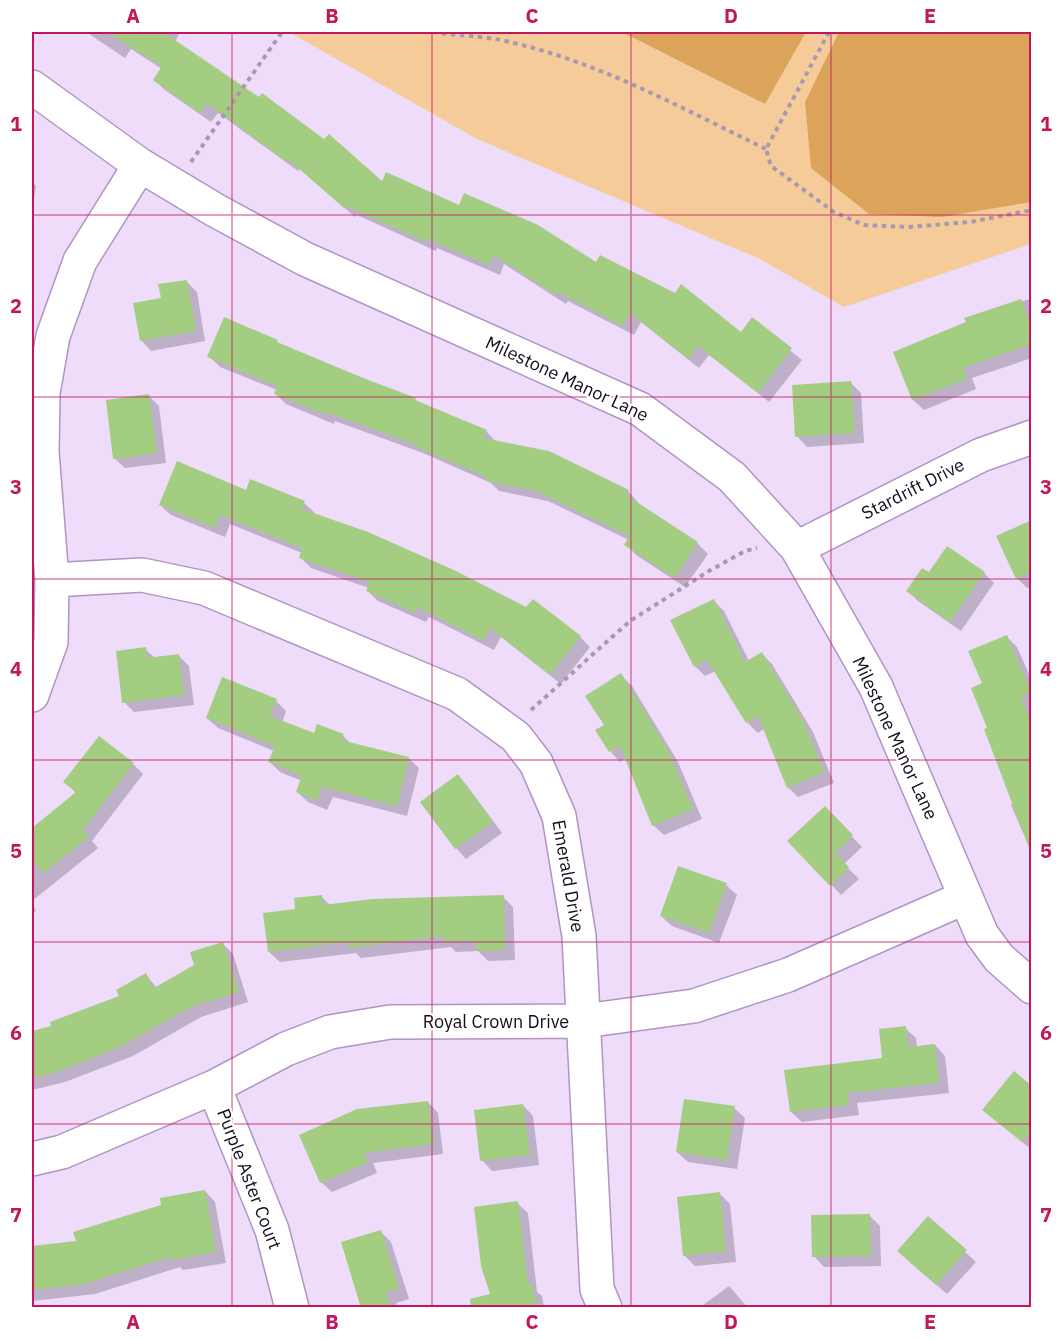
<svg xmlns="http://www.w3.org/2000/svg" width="1063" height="1339" font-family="'IBM Plex Sans',sans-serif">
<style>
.green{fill:#f5cc99}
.forest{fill:#dca45b}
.shadow{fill:#0003}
.building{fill:#a3ce81}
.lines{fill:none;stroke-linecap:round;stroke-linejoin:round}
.minor-casing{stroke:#b194c3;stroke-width:36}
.path{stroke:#a898b2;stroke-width:4;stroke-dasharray:4.5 4.5;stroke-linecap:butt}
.minor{stroke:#fff;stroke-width:33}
.grid{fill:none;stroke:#c2185b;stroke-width:1.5;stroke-opacity:0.55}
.labels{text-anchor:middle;stroke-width:4.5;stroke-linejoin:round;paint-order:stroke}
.street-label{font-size:18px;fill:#150a1b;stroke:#fff}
.neatline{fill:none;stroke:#c2185b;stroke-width:2}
.grid-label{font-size:20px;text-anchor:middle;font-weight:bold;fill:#c2185b}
</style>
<rect width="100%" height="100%" fill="#eedcfa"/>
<path class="green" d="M289 32H1031V244L844 307 760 259 477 139Z"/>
<path class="forest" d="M622 32H806L765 104Z
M839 32H1031V202L942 217 869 214 811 168 805 102Z"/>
<path class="shadow" d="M86 32H177L179 34 175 42 383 183 597 264 741 334 752 320 802 360 769 402 709 355 699 368 641 322 634 335 568 301 566 304 504 264 500 275 437 248 436 251 357 215 355 217 300 169 298 171 218 113 211 122 165 90 154 80 162 69 131 49 125 58Z
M32 182 36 186 32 212Z
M186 281 197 292 205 341 151 351 141 340 162 299Z
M1032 299V358L972 378 976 389 924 410 913 400 895 352 1018 302Z
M225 319 277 342 282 346 415 399 419 403 486 431 496 442 628 491 638 502 637 504 697 543 708 554 685 587 636 555 626 544 629 540 548 501 499 491 491 483 423 453 335 421 334 424 286 404 276 394 277 390 220 367 209 356Z
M850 382 861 393 864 443 807 447 797 436Z
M149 396 159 406 166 463 125 468 114 458Z
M247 492 304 503 315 513 314 515 580 637 590 647 561 684 501 637 494 650 429 617 426 622 378 601 368 591 369 588 311 568 300 557 302 553 230 524 225 537 171 515 160 505Z
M1032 521V587L1027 588 1017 578Z
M984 573 994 583 961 631 918 601 908 591 929 574Z
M713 600 724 611 749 661 761 653 772 664 813 732 834 783 798 797 788 787 765 728 758 733 747 722 716 671 705 676 695 666Z
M1007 637 1017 647 1032 681V842L1023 833 1011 805 1014 803 989 729 984 684Z
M145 649 155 658 178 655 189 666 194 705 134 712 124 702Z
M621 675 632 686 678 762 702 819 664 835 653 825 626 758 620 762 610 751 606 726Z
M276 701 286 711 282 723 315 735 343 736 351 744 408 758 419 768 407 816 333 797 327 810 308 802 297 792 302 781 280 772 270 762 274 751 218 728 207 718Z
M133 764 143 774 92 841 98 848 32 901V830L77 794 65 782Z
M458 776 468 787 502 833 466 859 456 848Z
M824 808 862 847 844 864 859 879 841 895 790 841Z
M726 885 737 895 719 943 672 926 661 916Z
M321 896 331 906 503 897 513 907 515 960 488 961 478 951 456 952 451 947 361 958 356 953 280 962 269 952 297 911Z
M32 902 36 911 32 913Z
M223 944 233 954 248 1002 201 1017 133 1056 65 1082 32 1090V1033L53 1027 121 996 146 975 157 988 196 966Z
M905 1028 916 1038 917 1047 935 1045 945 1056 949 1093 857 1103 859 1115 802 1122 791 1112 884 1059Z
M1032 1088V1150L984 1110Z
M428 1102 438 1113 443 1154 373 1163 377 1173 332 1192 321 1182Z
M523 1105 533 1116 539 1165 492 1171 482 1160Z
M734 1108 745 1118 737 1169 688 1162 677 1152Z
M205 1191 215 1202 226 1263 183 1270 180 1267 95 1294 32 1301V1248L78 1242Z
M720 1194 730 1204 736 1262 695 1266 684 1255Z
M517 1203 528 1213 537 1292 542 1296 544 1308H494Z
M870 1216 880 1226 881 1266 824 1267 814 1256Z
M928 1218 976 1262 947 1294 910 1262Z
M381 1232 391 1242 409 1299 396 1303 397 1308H362Z
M729 1286 748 1308H699Z"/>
<path class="building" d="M106 32H163L259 97 262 93 324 139 329 134 382 181 386 172 459 205 464 193 538 225 596 262 600 255 675 293 681 284 741 332 752 317 792 348 758 393 698 346 688 359 630 313 623 326 558 292 556 295 494 255 489 265 427 239 426 242 346 206 344 208 289 160 287 162 207 103 200 113 153 80 162 66Z
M187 280 196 331 140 341 133 303 161 298 158 284Z
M1021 299 1032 330V344L963 368 967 379 912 400 893 352 966 322 964 318Z
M224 317 278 340 277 342 363 378 416 398 415 400 487 430 483 438 549 451 629 490 626 495 698 542 675 578 624 545 629 536 536 491 486 481 487 477 414 446 415 444 325 412 324 414 274 394 277 386 207 357Z
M851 381 855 433 795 437 792 385Z
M149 394 157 453 113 459 106 400Z
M177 461 246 490 250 479 305 501 302 509 368 532 456 571 526 607 533 599 581 636 550 675 490 628 484 641 418 607 416 613 366 591 370 582 299 558 302 548 220 515 215 528 159 505Z
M1032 520V572L1016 579 996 536Z
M947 546 985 572 950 622 906 591 922 568 929 572Z
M714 599 745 662 762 652 803 720 824 772 787 788 758 716 746 723 707 660 694 667 670 620Z
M1007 635 1031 692 1021 697 1032 725V848H1029L984 729 987 728 971 688 982 683 968 651Z
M146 647 147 658 179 654 184 695 122 703 116 651Z
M621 673 668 750 693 809 652 826 620 746 609 752 595 730 604 725 585 696Z
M222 677 277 699 270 716 314 733 317 724 344 734 341 740 409 757 397 806 322 787 317 801 296 792 302 776 268 762 275 746 206 718Z
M99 736 134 763 83 830 89 837 43 873 32 859V828L76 792 63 782Z
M458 774 493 822 455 849 420 802Z
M825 806 853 835 835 853 849 867 830 886 787 841Z
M678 866 727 883 709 933 660 916Z
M322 895 323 905 372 899 504 895 505 950 476 951V941L444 942V936L349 948 348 942 268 952 263 913 295 909 294 898Z
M223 942 239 992 190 1007 122 1046 54 1073 32 1078V1031L51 1026 50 1022 119 996 116 990 146 973 154 988 194 965 190 952Z
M906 1026 908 1047 935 1044 939 1083 847 1093 849 1105 790 1112 784 1070 882 1058 879 1029Z
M1014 1071 1032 1086V1130L1022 1142 982 1110Z
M684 1099 735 1106 727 1160 676 1152Z
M428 1101 434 1144 364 1153 368 1162 320 1183 299 1135 357 1109Z
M523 1104 530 1155 480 1161 474 1110Z
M205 1190 216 1252 171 1260 170 1257 84 1284 32 1290V1246L76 1241 73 1232 161 1205 160 1198Z
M720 1192 726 1251 683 1256 677 1197Z
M518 1201 528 1285 532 1284 537 1308H471L470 1299 490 1294 481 1266 474 1207Z
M870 1214 871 1256 812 1257 811 1215Z
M928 1216 967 1250 936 1285 897 1251Z
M381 1230 399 1288 386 1292 391 1308H361L341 1242Z"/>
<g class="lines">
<defs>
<path id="minor" d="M32 87 140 165 215 210 305 259 640 409 732 477 797 548 876 687 982 935 999 958 1032 987
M797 548 981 455 1032 437
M52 580 142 575 204 588 457 694 516 737 536 763 559 816 579 936 597 1289 605 1308
M32 695 51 642 52 580 42 452 43 393 53 336 80 261 140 165
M214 1087 272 1230 292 1308
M32 1159 62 1152 214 1087 286 1049 330 1032 390 1022 584 1021 694 1006 788 975 966 897"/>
</defs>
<use href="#minor" class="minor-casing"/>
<path class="path" d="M433 32C460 36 488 36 514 43 603 64 685 110 766 149
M829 32 766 149 771 166 834 212 864 225 909 227 970 222 1032 210
M191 162 282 32
M531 710 630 621 709 571 745 551 757 548"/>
<use href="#minor" class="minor"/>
</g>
<path class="grid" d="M232 32V1308M432 32V1308M631 32V1308M831 32V1308M32 215H1032M32 397H1032M32 579H1032M32 760H1032M32 942H1032M32 1124H1032"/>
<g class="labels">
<g class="street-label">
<text transform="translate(567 379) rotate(25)" y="6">Milestone Manor Lane</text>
<text transform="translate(913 489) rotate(-27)" y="6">Stardrift Drive</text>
<text transform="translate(895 738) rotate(65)" y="6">Milestone Manor Lane</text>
<text transform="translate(568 876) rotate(80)" y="6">Emerald Drive</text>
<text x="496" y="1028">Royal Crown Drive</text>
<text transform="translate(249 1179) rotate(69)" y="6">Purple Aster Court</text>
</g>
</g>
<rect width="1063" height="1339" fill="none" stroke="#ffffff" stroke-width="66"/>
<rect x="33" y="33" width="997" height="1273" class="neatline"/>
<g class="grid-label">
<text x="133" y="23">A</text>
<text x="332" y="23">B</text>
<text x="532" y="23">C</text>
<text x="731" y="23">D</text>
<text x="930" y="23">E</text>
<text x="16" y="131">1</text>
<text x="1046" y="131">1</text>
<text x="16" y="313">2</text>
<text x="1046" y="313">2</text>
<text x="16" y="494">3</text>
<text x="1046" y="494">3</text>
<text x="16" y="676">4</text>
<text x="1046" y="676">4</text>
<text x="16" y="858">5</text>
<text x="1046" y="858">5</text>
<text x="16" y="1040">6</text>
<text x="1046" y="1040">6</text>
<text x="16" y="1222">7</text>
<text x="1046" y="1222">7</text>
<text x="133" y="1329">A</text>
<text x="332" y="1329">B</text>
<text x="532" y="1329">C</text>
<text x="731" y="1329">D</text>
<text x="930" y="1329">E</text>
</g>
</svg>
